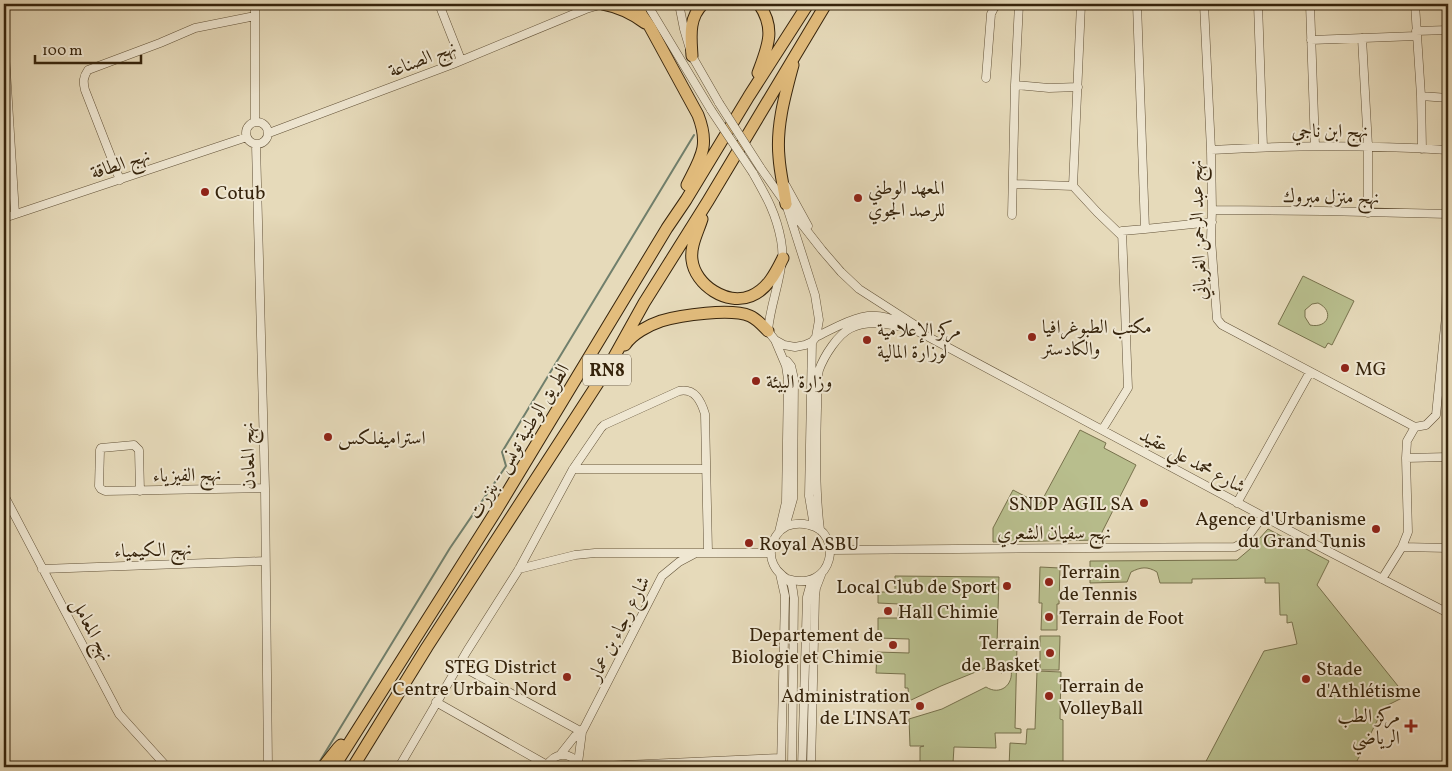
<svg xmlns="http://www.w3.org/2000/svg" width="1452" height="771" font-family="Vollkorn,Amiri,serif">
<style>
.green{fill:#b8be8d;stroke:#77714c;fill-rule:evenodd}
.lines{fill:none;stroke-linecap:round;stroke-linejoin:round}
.stream{stroke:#707f6c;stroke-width:2}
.minor-casing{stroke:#625238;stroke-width:9}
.highway-casing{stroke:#36240c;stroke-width:13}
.minor{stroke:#efe7d2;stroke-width:8}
.highway{stroke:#e3bd7d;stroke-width:11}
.minor-bridge-casing{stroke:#625238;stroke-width:9;stroke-linecap:butt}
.minor-bridge{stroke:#efe7d2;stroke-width:8}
.poi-dot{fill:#8f2418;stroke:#efe7d2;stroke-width:2}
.labels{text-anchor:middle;stroke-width:4;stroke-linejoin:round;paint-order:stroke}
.shield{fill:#efe7d2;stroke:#6e5e47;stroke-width:1}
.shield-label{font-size:18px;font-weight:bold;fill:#36240c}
.street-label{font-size:19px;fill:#36240c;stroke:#efe7d2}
.poi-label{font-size:19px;fill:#36240c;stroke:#efe7d2;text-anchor:start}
</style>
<rect width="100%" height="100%" fill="#e6daba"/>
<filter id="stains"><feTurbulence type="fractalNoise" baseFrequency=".004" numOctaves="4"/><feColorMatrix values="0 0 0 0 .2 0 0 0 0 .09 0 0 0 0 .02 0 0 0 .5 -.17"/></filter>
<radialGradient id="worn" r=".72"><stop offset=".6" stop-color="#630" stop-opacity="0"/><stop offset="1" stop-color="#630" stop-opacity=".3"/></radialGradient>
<path class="green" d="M1303 276 1354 301 1332 345 1328 343 1325 348 1278 324ZM1318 303C1335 311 1328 329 1310 325L1305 317V310L1312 304Z
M1080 430 1106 443 1104 448 1136 465 1098 540 993 542V528L1013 490 1040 504Z
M1268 529 1329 561 1317 585 1406 696 1384 707 1354 767H1203L1264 651 1297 644 1292 622 1287 623V615H1280L1279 583H1265V578L1192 579V583H1160L1157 572C1147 566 1141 567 1131 572L1127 582 1090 583V561L1237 560 1250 549Z
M1040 567 1060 568 1059 604H1057V630H1041L1042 603H1039Z
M895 576 999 577 997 644 1017 645 1015 728 1021 729V733H995L996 748 954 747 953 763 959 767H920V747L924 746H910L909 719 942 709 986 687C1000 696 1014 685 1011 669L1001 673 993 665 941 686 909 701 908 688H905V674L876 673 877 652 909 653V639L878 638V618H898L899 604 878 603V592H895Z
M1040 636H1060L1059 670H1040Z
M1037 671 1061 672 1060 719 1063 720V767H1009L1010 743 1026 744 1027 729H1035Z"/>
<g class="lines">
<path class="stream" d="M320 761 450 548 506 466 502 452 694 135"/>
<defs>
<path id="minor" d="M255 4V122
M439 4 461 60
M647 4 711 110
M679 4 684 29 692 56 719 103
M1137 4 1145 229
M1204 4 1211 150 1212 210 1211 239 1217 319 1222 325 1415 427
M1258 4 1263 147
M1310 4 1315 146
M1415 4 1421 96 1422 149
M1416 31 1448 30
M4 38 15 214
M1362 38 1368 146V213
M1311 40 1416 36
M986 78 991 14 994 8 998 4
M1015 85 1049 88 1078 87
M1421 96 1448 98
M246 133a11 11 0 1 1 22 0a11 11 0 1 1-22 0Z
M269 133 453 64 586 9 603 4
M256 145 265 488 268 767
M1211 150C1290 145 1369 145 1448 150
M760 167 786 204 822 250 841 272 859 289 915 325 920 331
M753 173C766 196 776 213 781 240 782 246 783 253 782 259 780 283 770 306 768 331L775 340 784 345 795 347 805 345 812 342 816 337 819 320 815 295 786 204
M120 180 85 90C83 82 83 77 88 70L160 43 195 28 255 16
M1013 184 1073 186 1097 212 1122 236
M786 186 808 226
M1073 186 1081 4
M1212 210 1323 211 1448 214
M1012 215 1015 85 1019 4
M4 218 247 137
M816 337C843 324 868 306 898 322 907 326 914 330 923 334L1326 550 1448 613
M775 340 786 366 788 379 786 502 779 532
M812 342 809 496 814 526
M1415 427 1426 425 1436 415 1446 316 1448 214
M1102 430 1128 388 1122 231 1145 229 1212 222
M1406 458 1448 457
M573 469H705
M140 491 139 450 134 445 101 448 100 450 99 486 101 489 105 491 265 488
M4 495 119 714 167 767
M1237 503 1310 372
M785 527 793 499 794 379 791 366 787 361
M820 530C815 490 816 448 817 408 818 396 816 381 819 370 824 356 838 334 851 328 868 320 886 324 904 327
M1402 547 1448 548
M830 550 1235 547 1244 542 1263 516
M42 569 265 561
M519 569 575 555 595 553H771
M780 574 785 596 781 767
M788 579C834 593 844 532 809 525 801 523 795 523 787 526 777 531 772 541 771 551 770 560 775 570 782 575 785 578 788 579 791 583 793 587 793 593 794 598L792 767
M1382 579 1402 547 1408 532 1406 458 1407 441 1415 427
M459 665 582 732
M436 702 547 765
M560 755 575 736 582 732
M578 763 582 732 662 576 679 562 694 554
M399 767 467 651 519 569 573 469 601 428 604 425 679 391C695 388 701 401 705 414L708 552
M546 767C554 752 570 751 579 765
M580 767 780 758
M802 767 807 597 810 586 815 579
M811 767 815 596 816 588 821 575"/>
<path id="highway" d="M603 4C619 7 632 13 645 23
M639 4 641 14 650 27 698 115C710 146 701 157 687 185
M692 56C691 38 688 18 703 4
M758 73C768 46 776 29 759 4
M786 204C784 188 780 173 779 157 776 126 785 95 793 65
M702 219C698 232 690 246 692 260 695 285 727 306 751 296 768 289 776 272 783 258
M625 345C632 334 649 325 661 321 681 315 731 308 750 316 757 319 762 325 768 331
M323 767 338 748 341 745
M334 767 496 511 667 228 686 200 749 96 808 4
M353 767 427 647 609 366 644 303 708 201 826 4"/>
</defs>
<use href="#minor" class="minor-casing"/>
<use href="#highway" class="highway-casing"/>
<use href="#minor" class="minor"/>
<use href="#highway" class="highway"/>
<defs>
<path id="minor-bridge" d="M719 103 760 167
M711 110 753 173"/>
</defs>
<use href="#minor-bridge" class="minor-bridge-casing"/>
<use href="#minor-bridge" class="minor-bridge"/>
</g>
<g class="poi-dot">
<circle cx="205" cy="192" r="5"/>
<circle cx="858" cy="198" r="5"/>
<circle cx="1032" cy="337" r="5"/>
<circle cx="867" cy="340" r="5"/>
<circle cx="1345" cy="368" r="5"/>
<circle cx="756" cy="381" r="5"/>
<circle cx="328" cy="437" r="5"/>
<circle cx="1144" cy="503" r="5"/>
<circle cx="1376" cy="529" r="5"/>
<circle cx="749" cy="543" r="5"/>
<circle cx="1049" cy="582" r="5"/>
<circle cx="1007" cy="586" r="5"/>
<circle cx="888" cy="611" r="5"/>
<circle cx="1049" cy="617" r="5"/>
<circle cx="893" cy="645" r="5"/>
<circle cx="1050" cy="653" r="5"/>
<circle cx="567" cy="677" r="5"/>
<circle cx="1306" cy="679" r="5"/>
<circle cx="1049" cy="696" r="5"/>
<circle cx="920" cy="706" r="5"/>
<path d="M1408.5 718.5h5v5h5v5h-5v5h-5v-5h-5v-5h5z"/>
</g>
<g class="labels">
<rect class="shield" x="583" y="354.5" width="48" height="31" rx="4"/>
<g class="shield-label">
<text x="607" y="376">RN8</text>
</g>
<g class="street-label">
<text transform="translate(422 58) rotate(-21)" y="7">نهج الصناعة</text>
<text x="1330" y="137">نهج ابن ناجي</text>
<text transform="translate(120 163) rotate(-18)" y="7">نهج الطاقة</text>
<text transform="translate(1331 196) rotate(1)" y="7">نهج منزل مبروك</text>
<text transform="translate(1197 230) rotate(-92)" y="7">نهج عبد الرحمن الغرياني</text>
<text transform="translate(518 441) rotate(-59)" y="7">الطريق الوطنية تونس - بنزرت</text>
<text transform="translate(247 456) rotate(-91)" y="7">نهج المعادن</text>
<text transform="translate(1193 460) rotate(28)" y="7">شارع محمد علي عقيد</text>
<text transform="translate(187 474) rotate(-1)" y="7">نهج الفيزياء</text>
<text x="1054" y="539">نهج سفيان الشعري</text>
<text transform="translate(153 549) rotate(-2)" y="7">نهج الكيمياء</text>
<text transform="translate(618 628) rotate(-63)" y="7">شارع رجاء بن عمار</text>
<text transform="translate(93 629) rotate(62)" y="7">نهج المعامل</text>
</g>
<g class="poi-label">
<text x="868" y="194">المعهد الوطني<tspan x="868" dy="22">للرصد الجوي</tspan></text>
<text x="215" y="199">Cotub</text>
<text x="1042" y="333">مكتب الطبوغرافيا<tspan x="1042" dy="22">والكادستر</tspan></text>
<text x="877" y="336">مركز الإعلامية<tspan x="877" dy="22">لوزارة المالية</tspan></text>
<text x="1355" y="375">MG</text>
<text x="766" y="388">وزارة البيئة</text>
<text x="338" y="444">استراميفلكس</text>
<text x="1134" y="510" text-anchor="end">SNDP AGIL SA</text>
<text x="1366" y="525" text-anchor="end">Agence d'Urbanisme<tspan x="1366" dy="22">du Grand Tunis</tspan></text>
<text x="759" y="550">Royal ASBU</text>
<text x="1059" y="578">Terrain<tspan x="1059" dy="22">de Tennis</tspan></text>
<text x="997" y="593" text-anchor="end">Local Club de Sport</text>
<text x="898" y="618">Hall Chimie</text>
<text x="1059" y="624">Terrain de Foot</text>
<text x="883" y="641" text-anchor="end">Departement de<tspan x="883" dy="22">Biologie et Chimie</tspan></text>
<text x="1040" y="649" text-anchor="end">Terrain<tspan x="1040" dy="22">de Basket</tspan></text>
<text x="557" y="673" text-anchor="end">STEG District<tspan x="557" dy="22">Centre Urbain Nord</tspan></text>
<text x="1316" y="675">Stade<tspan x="1316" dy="22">d'Athlétisme</tspan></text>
<text x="1059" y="692">Terrain de<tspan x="1059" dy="22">VolleyBall</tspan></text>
<text x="910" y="702" text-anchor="end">Administration<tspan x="910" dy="22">de L'INSAT</tspan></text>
<text x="1400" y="722" text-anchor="end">مركز الطب<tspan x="1400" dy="22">الرياضي</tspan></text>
</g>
</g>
<rect width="1452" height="771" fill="none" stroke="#e6daba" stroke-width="20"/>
<rect x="5" y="5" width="1442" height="761" fill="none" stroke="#36240c" stroke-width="2.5"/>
<rect x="10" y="10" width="1432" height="751" fill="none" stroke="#36240c"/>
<path d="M35 55v8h106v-8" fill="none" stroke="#36240c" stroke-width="2.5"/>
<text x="42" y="55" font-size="15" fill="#36240c" stroke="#efe7d2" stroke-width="4" paint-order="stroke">100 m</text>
<rect width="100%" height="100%" filter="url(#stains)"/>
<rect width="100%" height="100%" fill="url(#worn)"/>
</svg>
